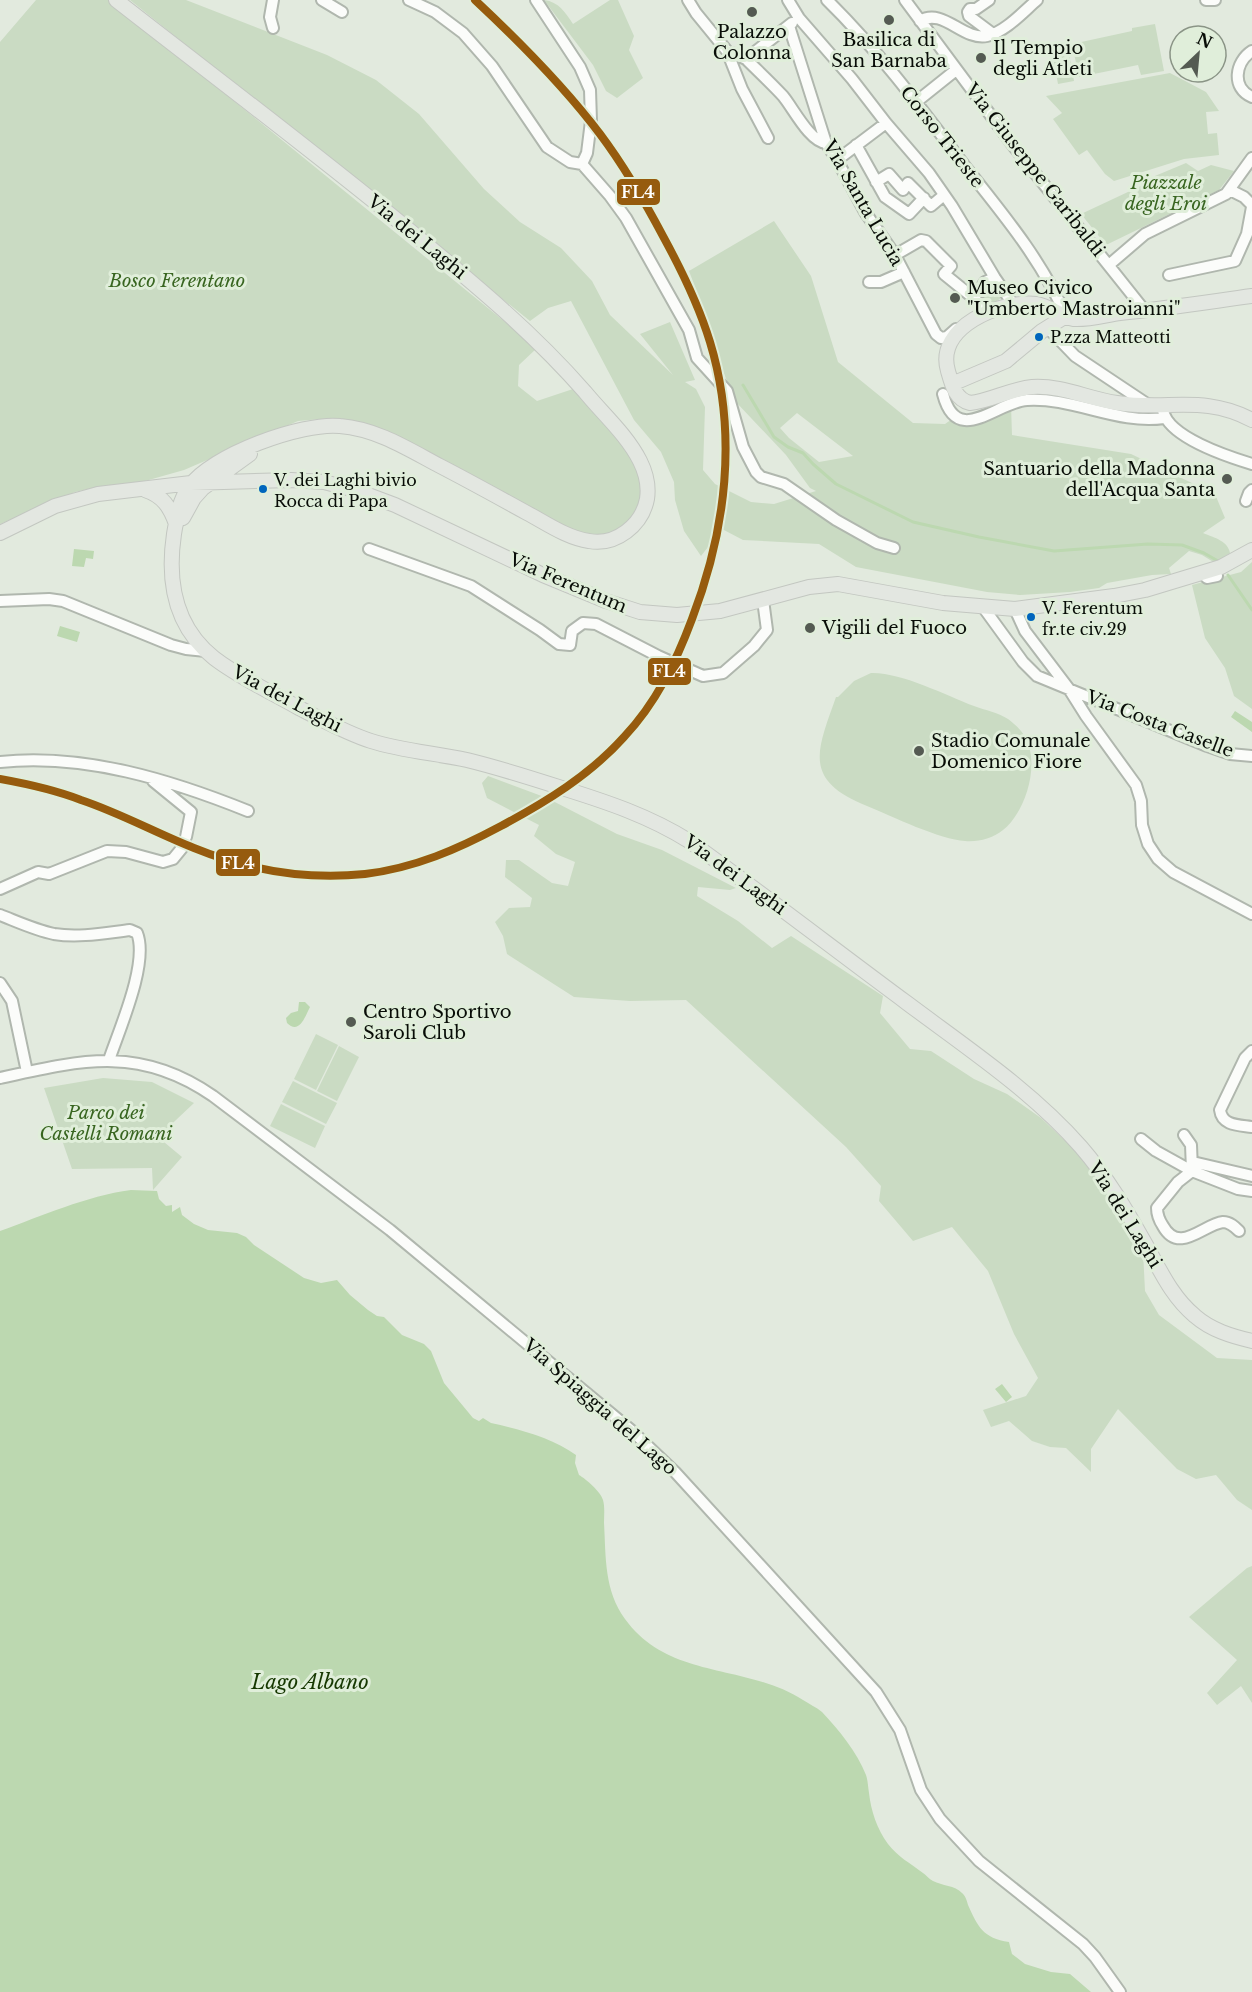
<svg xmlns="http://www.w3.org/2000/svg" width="1252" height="1992" font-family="'Libre Baskerville',serif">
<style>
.green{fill:#cadbc3;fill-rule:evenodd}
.water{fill:#bcd8b0}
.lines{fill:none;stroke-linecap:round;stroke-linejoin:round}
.stream{stroke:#bcd8b0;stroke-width:3}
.minor-casing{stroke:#b0b7ae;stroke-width:14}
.major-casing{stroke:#c3c7c1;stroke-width:16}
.minor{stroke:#fbfcfa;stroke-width:10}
.major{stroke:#e3e7e1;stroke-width:14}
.rail-1-casing{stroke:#e0eeda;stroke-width:12}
.rail-1{stroke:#965b0e;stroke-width:8}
.poi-dot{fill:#545a52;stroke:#e0eeda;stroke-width:2}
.bus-dot{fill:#0065bd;stroke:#e0eeda;stroke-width:2}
.labels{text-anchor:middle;stroke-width:6;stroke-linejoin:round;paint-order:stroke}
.bus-label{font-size:16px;fill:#080d07;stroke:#e0eeda;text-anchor:start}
.poi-label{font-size:18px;fill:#080d07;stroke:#e0eeda;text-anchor:start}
.street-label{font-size:18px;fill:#080d07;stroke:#e0eeda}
.park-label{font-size:18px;font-style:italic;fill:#386520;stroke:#e0eeda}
.water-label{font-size:20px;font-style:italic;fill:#163801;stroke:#e0eeda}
.line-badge{stroke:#e0eeda;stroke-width:2}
.badge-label{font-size:16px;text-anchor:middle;font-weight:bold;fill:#fff}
</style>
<rect width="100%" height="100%" fill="#e2eade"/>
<path class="green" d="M36 0H110L537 348 519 365 518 386 537 401 573 389 626 446 644 487 638 512 631 524 609 537 591 539 569 531 369 425 332 418 298 421 184 470 131 485 101 486 75 492 0 524V42Z
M130 0H186L327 55 376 80 419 114 484 189 520 222 561 248 592 281 610 315 673 375 640 334 670 322 695 380 685 382 696 389 705 407 703 470 715 484 751 502 774 504 816 491 810 488 786 455 735 401 721 366 706 316 689 271 774 221 811 276 838 362 913 423 945 424 955 417 967 422 1011 405 1012 435 1131 454 1215 494 1225 518 1203 533C1215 538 1228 541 1230 553L1215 563 1202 555 1189 551 1169 568 1171 574 1152 575 1107 583 1099 588 1070 592 1020 595 987 592 856 567 819 544 743 540 722 529 701 556 684 531 675 500 674 482 661 452 634 420 571 301 548 308 530 321ZM797 413 853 456 819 462 789 438 780 428Z
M544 0C559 2 565 12 573 24L610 0H618L634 36 629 50 643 78 617 98 606 91 593 65Z
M1155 24 1164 71 1141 75 1138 65 1079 77 1072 44 1132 31V28Z
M1068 49 1074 81 1058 84 1052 52Z
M1170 73 1206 92 1219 111 1206 112 1208 134 1217 133 1219 155 1184 159 1114 181 1105 174 1087 150 1079 155 1053 119 1062 113 1046 96Z
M1186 163 1198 171 1211 165 1234 171 1219 190 1106 245 1081 214 1145 184 1143 181Z
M991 282C1004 289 1007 301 989 303L978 296Z
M1252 562V709L1234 696 1225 668 1205 638 1192 585 1241 572Z
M871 673C901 672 945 695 974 706 985 710 999 713 1008 719 1012 722 1018 727 1021 731 1043 757 1027 811 1003 830 992 839 978 842 965 841 941 840 891 816 867 806 802 780 817 751 836 697H838L854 681Z
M488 776 547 798 617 834 662 850 736 888 730 890 698 887 697 896 738 921 772 948 791 936 883 996 880 1013 910 1049 931 1051 974 1079 1007 1094 1041 1118 1079 1154 1109 1196 1143 1251 1145 1291 1159 1315 1217 1358 1252 1360V1510L1237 1500 1216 1475 1196 1479 1177 1469 1118 1409 1091 1449V1472L1066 1448 1050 1447 1032 1441 1009 1421 991 1427 983 1410 1026 1396 1038 1378 1014 1334 988 1271 952 1227 913 1241 879 1201 881 1186 846 1147 686 1000 630 1001 574 997 507 954 503 936 495 922 509 908 530 907 532 898 505 877 506 860H519L552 883 568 886 575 862 556 854 534 836 539 825 487 798 482 783Z
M316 1034 338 1045 316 1090 294 1079Z
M339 1046 359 1057 337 1101 317 1091Z
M103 1078 152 1082 194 1103 158 1137 182 1157 153 1190 152 1168 72 1169 44 1088Z
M293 1081 337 1103 326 1124 282 1102Z
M281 1104 325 1126 315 1148 270 1126Z
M1252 1566V1703L1241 1686 1217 1705 1207 1693 1237 1660 1189 1617 1247 1568Z"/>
<path class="water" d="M74 549 94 551 93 559 86 558 84 567 72 566Z
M60 626 80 632 77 642 57 636Z
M1235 711 1252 722V732L1231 717Z
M299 1002H305L310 1007C305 1017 299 1035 287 1023L286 1018 291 1013 298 1011Z
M131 1190 157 1191 159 1199 166 1206 172 1205V1212L180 1207 182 1215 194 1224 208 1230 237 1233 246 1237 254 1245 304 1278 321 1283 337 1280 350 1295 368 1310 377 1316 384 1317 402 1335 424 1344 431 1351 444 1383 473 1418 479 1421 483 1418 491 1423C518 1429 553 1438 576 1455L575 1463 579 1475C586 1479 601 1492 603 1500 605 1507 604 1516 604 1523 606 1557 604 1590 625 1619 669 1680 745 1663 803 1700 809 1704 816 1707 822 1712 839 1730 857 1752 866 1775 868 1781 868 1787 869 1793 871 1811 877 1829 888 1844 898 1857 910 1863 923 1873 926 1875 929 1879 933 1881 942 1886 955 1885 962 1893 965 1895 967 1901 968 1905 978 1927 983 1938 1009 1942L1012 1954 1025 1964 1051 1972 1070 1974 1091 1992H0V1231C42 1216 86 1196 131 1190Z
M1002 1384 1012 1397 1006 1402 995 1389Z"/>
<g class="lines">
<path class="stream" d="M743 385 774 437 788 447 803 453 813 464 836 484 913 522 979 537 1054 551 1148 544 1182 545 1204 553 1218 561
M1228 575 1252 610"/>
<defs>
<path id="minor" d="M273 0 270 17 273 28
M322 0 342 12
M409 0 435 12 463 33 492 66 547 147 570 162 582 164 587 153 591 121 590 90 580 67 536 0
M688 0 696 13 727 51 746 59 792 23
M788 0 799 18 852 79 886 123 929 173 952 206 995 278 1013 304
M827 0C878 50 921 108 964 165 1002 213 1041 259 1066 316
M905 0 1015 148 1145 311
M989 0 976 9H970L968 12 969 16 993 34
M1206 0H1215
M920 21C943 7 963 41 987 36 1005 32 1023 12 1037 0
M789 26 826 143 837 160 865 212 895 255 936 334 941 338 947 337 956 329
M727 51 742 89 768 138
M1252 51C1235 62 1231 88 1252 97
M746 59C758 71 771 83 783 96 793 108 810 142 826 143
M916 102 956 70
M856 145 885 197 909 214 924 198
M837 160 886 123
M582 164 610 196 626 218 689 330 697 358 727 391 743 447 756 472 761 477 784 484 836 520 877 543 894 548
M876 182 889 174 903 190 908 183 931 206 944 195
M1230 190 1244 197 1252 205
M895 255 921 240 926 241 951 266 944 274 981 304 995 311
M1110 264 1145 234 1226 194 1252 158
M1169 275 1235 261 1247 234 1252 207
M869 282H881L904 272
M974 298 985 282 995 278
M1048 328 1075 356 1150 406
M943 394C957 448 996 402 1027 400 1073 397 1118 425 1164 418
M1163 410C1167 437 1229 457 1252 464
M1246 501 1249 493 1252 490
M369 549 471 586 540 630 559 644 570 645 572 631 583 623 596 624 658 656 703 676 723 673 754 646 767 630 763 600
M1202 573 1207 578 1217 576
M0 601 49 599 63 601 171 645 186 649 206 651
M983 607 1023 662 1037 676 1207 746 1230 754 1252 756
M1015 609 1025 631 1069 689 1086 716 1136 785 1141 801 1142 825 1148 844 1158 859 1173 872 1252 914
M0 762C84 753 171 780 248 811
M153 781 191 812 186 837
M0 889 38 872 49 874 107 851 126 852 163 862 173 859 182 848
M0 915C18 922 35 930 54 934 79 938 105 933 130 930L137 933C149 963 119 1030 109 1060
M0 983 12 1001 27 1072
M1252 1051 1245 1058 1220 1110C1222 1126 1239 1125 1252 1127
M0 1078C81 1060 140 1045 213 1096L390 1230 632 1431 675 1472 876 1692 900 1730 921 1790 940 1819 979 1861 1083 1944 1095 1957 1120 1992
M1184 1135 1191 1145 1192 1170
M1141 1139 1156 1151 1192 1171
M1197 1163 1252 1176
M1239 1231C1235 1227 1230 1222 1223 1222 1204 1224 1179 1255 1163 1226 1159 1220 1157 1215 1157 1208L1178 1182 1192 1171 1238 1189 1252 1191"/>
<path id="major" d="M116 0C212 75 309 148 403 225 467 278 530 329 585 392 603 414 627 435 640 461 646 473 649 486 647 499 642 525 616 546 589 541 567 538 546 523 527 513 498 497 469 481 440 466 408 449 377 429 340 426 302 422 211 455 189 487 179 501 177 517 174 534 167 581 175 627 214 658 240 678 271 692 299 708 323 720 346 733 371 741 402 751 435 753 467 760 500 768 531 778 562 788 607 802 649 816 689 841 763 894 834 949 907 1003 967 1048 1032 1091 1081 1147 1107 1177 1127 1211 1146 1245 1160 1270 1172 1297 1195 1316 1211 1330 1231 1336 1252 1341
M1252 296C1208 302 1164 309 1120 313 1106 315 1088 320 1074 319 1061 317 1050 306 1036 304 1000 300 935 327 948 371 952 385 955 399 970 403 991 401 1010 389 1032 387 1062 385 1088 399 1117 403 1168 411 1203 394 1252 420
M952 384 1006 361 1042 331 1066 316
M145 490C163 496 170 507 176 524
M183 518 194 498 203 488 250 454
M0 533 55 506 98 494 191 483 291 480 324 482 355 490 395 505 543 575 606 601 640 612 677 615 720 611 809 587 838 584 943 603 1015 609 1114 596 1145 590 1221 567 1252 550"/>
</defs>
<use href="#minor" class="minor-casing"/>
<use href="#major" class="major-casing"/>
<use href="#minor" class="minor"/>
<use href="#major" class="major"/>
<defs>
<path id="rail-1" d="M0 779C28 784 55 790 81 800 120 813 156 833 194 848 248 870 307 880 365 874 415 868 458 849 501 826 546 802 590 775 624 737 656 703 676 662 692 619 726 530 738 434 710 342 699 306 682 271 664 238 645 202 624 166 600 134 563 85 520 42 475 0"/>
</defs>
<use href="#rail-1" class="rail-1-casing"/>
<use href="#rail-1" class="rail-1"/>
</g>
<g class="poi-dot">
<circle cx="752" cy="12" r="6"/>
<circle cx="889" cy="20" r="6"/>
<circle cx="981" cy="58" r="6"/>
<circle cx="955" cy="298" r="6"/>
<circle cx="1227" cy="479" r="6"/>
<circle cx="810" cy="628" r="6"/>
<circle cx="919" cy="751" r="6"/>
<circle cx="351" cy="1022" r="6"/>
</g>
<g class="bus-dot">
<circle cx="1039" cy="337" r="5"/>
<circle cx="263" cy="489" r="5"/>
<circle cx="1031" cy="617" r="5"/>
</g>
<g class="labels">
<g class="bus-label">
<text x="1050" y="343">P.zza Matteotti</text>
<text x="274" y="486">V. dei Laghi bivio<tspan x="274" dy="21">Rocca di Papa</tspan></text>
<text x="1042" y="614">V. Ferentum<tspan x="1042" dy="21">fr.te civ.29</tspan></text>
</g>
<g class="poi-label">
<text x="752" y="38" text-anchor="middle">Palazzo<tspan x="752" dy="21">Colonna</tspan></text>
<text x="889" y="46" text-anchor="middle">Basilica di<tspan x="889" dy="21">San Barnaba</tspan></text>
<text x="993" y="54">Il Tempio<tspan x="993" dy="21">degli Atleti</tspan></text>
<text x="967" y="294">Museo Civico<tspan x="967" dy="21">"Umberto Mastroianni"</tspan></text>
<text x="1215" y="475" text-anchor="end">Santuario della Madonna<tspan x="1215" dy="21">dell'Acqua Santa</tspan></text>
<text x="822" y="634">Vigili del Fuoco</text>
<text x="931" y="747">Stadio Comunale<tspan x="931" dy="21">Domenico Fiore</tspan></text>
<text x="363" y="1018">Centro Sportivo<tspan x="363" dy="21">Saroli Club</tspan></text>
</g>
<g class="street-label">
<text transform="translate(942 137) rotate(52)" y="6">Corso Trieste</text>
<text transform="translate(1035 170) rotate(52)" y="6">Via Giuseppe Garibaldi</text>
<text transform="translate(863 203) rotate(60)" y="6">Via Santa Lucia</text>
<text transform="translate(417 237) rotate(39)" y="6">Via dei Laghi</text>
<text transform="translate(568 583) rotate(23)" y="6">Via Ferentum</text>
<text transform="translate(287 699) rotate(28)" y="6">Via dei Laghi</text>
<text transform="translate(1160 724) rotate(21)" y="6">Via Costa Caselle</text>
<text transform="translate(735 875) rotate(36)" y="6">Via dei Laghi</text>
<text transform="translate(1125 1215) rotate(58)" y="6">Via dei Laghi</text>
<text transform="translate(600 1407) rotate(41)" y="6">Via Spiaggia del Lago</text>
</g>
<g class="park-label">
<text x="1166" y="189">Piazzale<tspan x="1166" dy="21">degli Eroi</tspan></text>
<text x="177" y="287">Bosco Ferentano</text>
<text x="106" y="1119">Parco dei<tspan x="106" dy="21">Castelli Romani</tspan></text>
</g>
<g class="water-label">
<text x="310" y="1689">Lago Albano</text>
</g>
</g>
<g class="line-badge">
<rect x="616" y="178" width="45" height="28" rx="6" fill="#965b0e"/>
<rect x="647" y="657" width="45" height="29" rx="6" fill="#965b0e"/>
<rect x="215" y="848" width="46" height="29" rx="6" fill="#965b0e"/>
</g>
<g class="badge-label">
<text x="638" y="198">FL4</text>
<text x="669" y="677">FL4</text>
<text x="238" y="869">FL4</text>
</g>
<g transform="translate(1198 54) rotate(26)"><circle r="28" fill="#e0eeda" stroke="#8a9486" stroke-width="1.5"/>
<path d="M0-4.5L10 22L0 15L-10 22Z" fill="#545a52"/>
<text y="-9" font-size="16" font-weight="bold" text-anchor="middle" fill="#080d07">N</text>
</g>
</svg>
